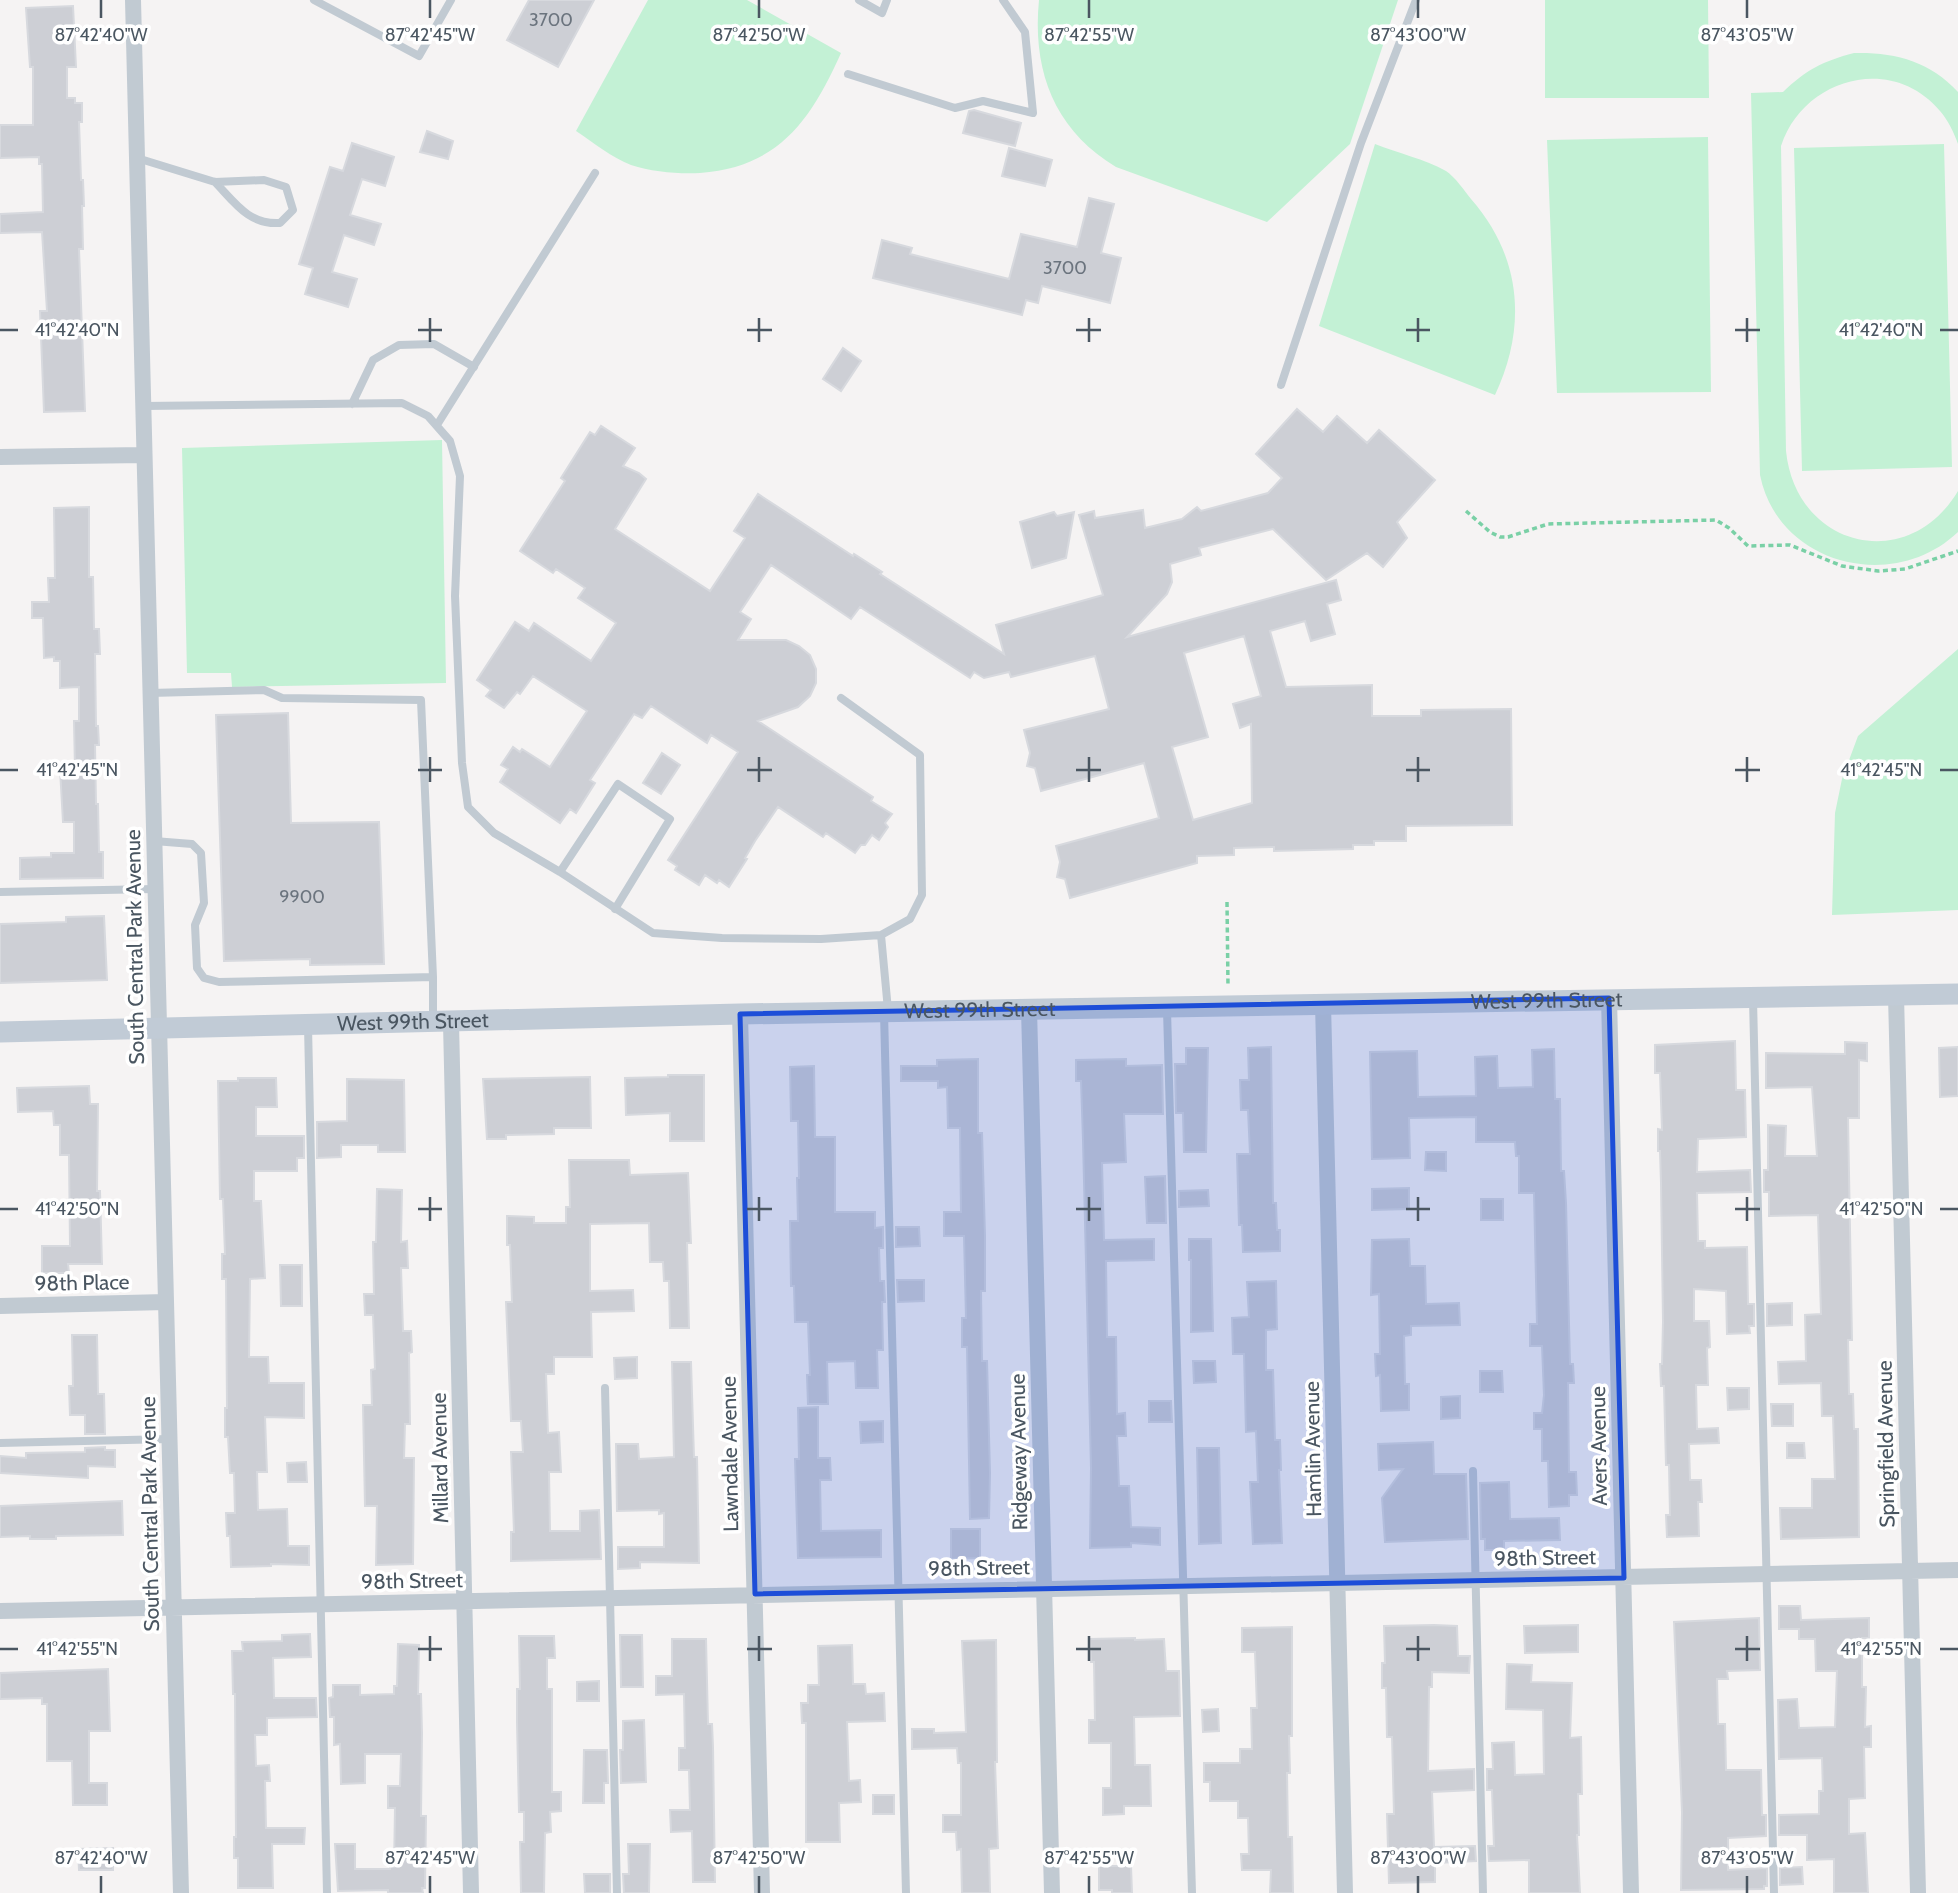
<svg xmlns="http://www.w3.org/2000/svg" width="1958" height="1893" font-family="Cabin,sans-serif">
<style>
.green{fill:#c3f1d5}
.building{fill:#cdcfd5;stroke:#d7d9de;stroke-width:2;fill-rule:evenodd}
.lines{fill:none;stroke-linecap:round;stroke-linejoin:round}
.path{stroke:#7ad0a6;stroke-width:3.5;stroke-dasharray:5 3.5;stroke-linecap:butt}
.lane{stroke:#c1cad2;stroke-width:8}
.street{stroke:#c1cad2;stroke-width:16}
.secondary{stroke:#c1cbd6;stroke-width:21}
.marked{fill:#1d4ed8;fill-opacity:0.2;stroke:#1d4ed8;stroke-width:5;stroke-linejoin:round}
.ticks{fill:none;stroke:#4a5661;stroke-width:2.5}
.labels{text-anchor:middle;stroke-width:7;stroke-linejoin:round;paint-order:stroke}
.number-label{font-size:18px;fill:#6b747e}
.street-label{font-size:21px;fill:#4a5661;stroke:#fff}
.ticks-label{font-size:18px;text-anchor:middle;fill:#4a5661;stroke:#fff;stroke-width:7;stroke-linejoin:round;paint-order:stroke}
</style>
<rect width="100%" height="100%" fill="#f5f3f3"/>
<path class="green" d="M648 0H747L841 53C811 120 779 167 700 173 678 174 652 172 631 165 611 157 594 143 576 131Z
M1039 0H1398L1350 144 1267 222 1116 167C1054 130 1032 70 1039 0Z
M1545 0H1708L1709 98H1545Z
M1854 53C1894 52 1930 61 1958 92V144C1954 133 1948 120 1940 111 1892 53 1803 78 1781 146L1786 451C1796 548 1908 575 1958 491V532C1893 594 1778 565 1760 475L1751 93 1783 92C1806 70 1823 61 1854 53Z
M1708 137 1711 392 1557 393 1547 140Z
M1375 144C1397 153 1425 159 1446 171 1455 177 1464 190 1471 199 1522 257 1527 327 1495 395L1319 326Z
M1944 144 1952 467 1802 471 1794 148Z
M442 440 446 683 232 687 231 673H187L182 448Z
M1958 649V910L1832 915 1835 813 1842 779 1858 736Z"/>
<path class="building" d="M529 0H594L558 67 507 40Z
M73 6 76 67H67V98H75V103H82V122H79L81 180H83L84 206H82L83 249H79L85 411 44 412 40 311H47L42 232 0 233V214L43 212 42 164H39V157L0 158V125H33V67H30L26 8Z
M974 110 1021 123 1015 146 963 133 969 111Z
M427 131 453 141 448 159 420 152Z
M352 143 394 157 385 186 362 179 350 215 381 224 374 245 344 235 332 272 357 279 348 307 305 294 313 268 299 264 330 167 343 171Z
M1009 148 1052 160 1045 186 1002 176Z
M1089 198 1114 204 1101 253 1121 258 1110 303 1042 286 1038 303 1026 300 1022 315 873 278 882 240 912 248 910 254 1009 279 1021 234 1077 247Z
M843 348 861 361 841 391 823 379Z
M1297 409 1323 432 1337 416 1367 443 1379 430 1435 480 1397 522 1407 538 1383 567 1367 553 1326 580 1273 529 1199 548 1201 555 1170 564 1172 582 1167 594 1127 637 1336 580 1341 600 1327 604 1335 634 1311 641 1305 621 1270 631 1286 687 1372 685V716H1421V710L1511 709 1512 825 1406 826V841H1374V845H1353V849L1274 851V847L1234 848V855L1197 856V863L1070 898 1065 879 1057 877 1060 862 1056 846 1159 818 1144 763 1041 791 1035 768 1027 766 1030 753 1024 730 1109 709 1095 656 1011 677 1009 672 984 678 974 672 970 678 860 607 851 619 771 565 740 612 751 619 738 640H786L799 646 810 655 816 669V683L810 696 798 707 758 721 873 797 871 801 892 814 885 823 888 827 879 840 872 835 865 845H861L855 853 826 833 823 837 778 807 755 841 745 858 747 859 729 887 719 880 717 883 705 875 699 885 675 870 677 866 668 860 738 752 711 735 707 743 651 706 642 718 634 714 590 780 595 783 576 813 570 809 560 823 500 782 508 769 501 765 513 747 520 752 522 749 550 767 587 711 533 676 520 694 517 692 504 708 486 696 491 690 477 680 515 622 529 631 534 623 591 661 616 623 578 598 585 588 556 569 553 573 520 551 565 481 561 478 590 432 595 435 601 426 635 448 623 466 639 473 646 479 615 529 710 591 745 538 734 531 758 494 853 556 854 554 882 572 880 574 1004 654 996 625 1103 595 1079 515 1094 511 1095 518 1143 510 1145 528 1182 519 1197 507 1201 511 1268 493 1282 478 1256 454ZM1244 636 1261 696 1233 704 1240 728 1251 724 1252 803 1193 820 1172 747 1208 737 1184 653Z
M89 507V577H93L94 629H99L100 654H95L96 726H98L99 745H95L96 804H98L99 852H103V878L20 879V858L51 857V853H74V822H63L60 769H75L74 721H79V687L60 688V661H54V657L44 658 43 618H32V602H49L48 578H55L54 508Z
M1054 512 1057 516 1074 512 1066 558 1032 568 1020 522Z
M288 713 291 823 379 822 384 964 310 965V959L224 961 216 715Z
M662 753 680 765 661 794 643 783Z
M104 916 107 980 0 983V924L66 922V917Z
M1735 1041 1736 1090H1745L1746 1137 1698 1139 1697 1172 1750 1170 1751 1192 1697 1193 1698 1241H1705V1248L1747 1247 1748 1304H1754V1326H1749L1750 1333 1727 1334 1726 1291 1694 1289V1321H1709L1710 1347 1707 1348 1708 1385H1696L1697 1429 1718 1428 1719 1443 1689 1444 1690 1480H1701L1702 1502H1698L1699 1536 1667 1537 1666 1515H1670L1669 1465H1666L1664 1386H1661L1660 1364H1662L1663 1322 1661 1183 1660 1151H1658V1129L1662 1130 1660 1073H1655V1045Z
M1845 1042 1867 1043V1061L1859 1060V1118H1848L1852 1340H1848L1849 1394H1853L1854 1429H1858L1859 1537 1781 1539 1780 1508H1812V1479H1835L1833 1416H1822L1821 1383 1779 1384 1778 1362 1806 1361 1805 1315 1821 1314 1818 1215 1769 1216V1192H1764V1170H1768V1125L1786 1126 1785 1156H1817L1812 1087 1766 1088V1053L1845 1054Z
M1271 1047 1273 1203H1276L1277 1230H1280V1251L1243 1252 1242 1225H1239L1237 1154H1250L1248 1110H1241L1240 1080H1249L1248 1048Z
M1958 1047V1096L1940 1097 1939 1048Z
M1186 1048H1208L1206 1152H1184L1183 1113H1176L1175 1064H1186Z
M1554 1049 1555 1099H1560L1561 1171H1564L1566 1203 1570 1364H1573L1574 1383H1568L1569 1472H1576L1577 1495H1569V1506L1549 1507 1548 1461H1542V1429H1534V1413H1542L1544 1395 1542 1346H1530V1324H1537L1534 1193H1519V1156H1516L1515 1142H1476V1117L1409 1118 1410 1158 1372 1159 1370 1052 1417 1051 1418 1097 1476 1096 1475 1057 1497 1056 1498 1088 1533 1087 1532 1050Z
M978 1059V1133H982L985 1236V1291H981L982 1361H987L990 1473 989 1518 970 1519 967 1347H962V1318H966L964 1236H944V1212H961L960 1128H948L947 1087 938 1088V1081H901V1066H937V1060Z
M1126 1059V1066L1162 1065 1163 1114H1124L1126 1162 1102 1163 1104 1240 1154 1239V1260L1106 1261 1107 1337H1116L1117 1414 1125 1413 1126 1436H1117L1119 1486H1129L1131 1527 1160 1528V1545L1131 1543V1547L1090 1548 1091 1468 1083 1140 1081 1081H1076V1060Z
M814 1066 815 1137H835V1212H875V1228L883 1227V1248H879L880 1281H884L885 1302H882L883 1350H877L878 1388H856L855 1361 827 1362 828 1404H808L807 1375H810L808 1322H795L794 1286H791L790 1221H798L797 1178H799L798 1121H791L790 1067Z
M668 1075H704V1141H670V1113L626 1115 625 1078 668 1077Z
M590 1077 591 1128H554V1134L506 1135V1139H487L483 1079Z
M238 1078H276L277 1107H256V1136H304V1158H297V1171H254V1201H261L265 1278 250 1279 249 1357H268L269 1383H304V1418L265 1417 267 1472H257L258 1510 287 1509 288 1546H309V1565L271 1564V1566L231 1567 230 1536H227L226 1513H235L234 1473H230L228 1437H225V1408H227L226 1279H222V1254H225L223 1199H220L218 1081H238Z
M347 1079 404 1080 405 1152H378V1145H341V1157L317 1158V1122L347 1121Z
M89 1086 90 1104H98L97 1191H100L102 1264H68L69 1273H42V1246H70L69 1155H60V1125H54L53 1111 18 1112 17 1088Z
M1426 1152H1446V1171L1425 1170Z
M569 1160H629L630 1175 688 1173 691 1243H687L689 1328H670L669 1281H664L663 1262H650L649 1223 590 1224V1291L633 1290 634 1311 591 1312 592 1357H554V1374H546L548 1433 559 1432 561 1472H549L550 1531H580V1511L599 1510 601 1559 511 1561V1532H514L511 1452H523L521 1421H511L506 1302H512L510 1245H507V1216L534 1217V1223H566V1207H570Z
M1165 1176 1166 1223H1147L1145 1177Z
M1409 1188V1209L1372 1210V1189Z
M377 1189 402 1190 401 1242 407 1241 408 1268H401L403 1331H411L412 1352 409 1353 410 1424H405L404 1458H414L413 1564 376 1565 377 1506H365L363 1405H372L371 1370 375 1369 373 1315H365L364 1294H374L373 1242H376Z
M1208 1190 1209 1206 1179 1207V1191Z
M1481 1199H1503V1220H1481Z
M896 1227H919L920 1246 896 1247Z
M1189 1239H1211L1213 1331 1191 1332V1260H1189Z
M1409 1239 1410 1266H1425L1426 1304 1459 1303 1460 1325 1411 1326V1335L1404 1336 1405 1384H1409V1410L1381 1411 1380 1375 1376 1376 1375 1354H1380L1379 1294 1371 1295 1372 1240Z
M280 1265H302V1306H281Z
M897 1280H924V1301L898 1302Z
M1276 1281 1277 1329 1266 1330V1370H1273L1275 1440H1280L1281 1470H1279L1282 1543 1253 1544 1250 1482H1258L1256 1431 1246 1432 1244 1354H1233L1232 1318 1249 1317 1247 1282Z
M1792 1303V1325L1767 1326V1304Z
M72 1335H97L98 1394H104L105 1434H85V1415H70L69 1386H73Z
M637 1357V1378L615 1379 614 1358Z
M1193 1361H1215L1216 1382 1194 1383Z
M672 1362H691L694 1457H697L699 1563 640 1562V1568L618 1569V1547H664V1513L659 1514V1510L617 1511 616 1444H638L639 1459 674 1457Z
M1480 1371H1502L1503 1392H1480Z
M1727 1388H1749V1409L1728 1410Z
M1460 1396V1418L1441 1419V1397Z
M1149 1401H1171L1172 1422H1149Z
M1771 1404H1793V1426H1772Z
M818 1407V1458H830L831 1480H820L821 1531 881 1530V1557L798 1558 795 1459H799L798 1408Z
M883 1421V1442L861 1443 860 1422Z
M1433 1442 1434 1474H1466L1468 1539 1385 1542 1382 1498 1403 1469 1379 1470 1378 1444Z
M1787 1443H1804L1805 1458H1787Z
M105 1447V1450H115V1467L88 1466V1478L0 1473V1456L26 1458V1453L85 1452V1448Z
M1197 1448H1219L1221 1543 1199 1544Z
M306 1462 307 1482H288L287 1463Z
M1509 1482 1510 1519 1559 1518 1560 1540 1504 1541V1550H1485V1539H1481L1480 1483Z
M122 1501 123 1535 56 1536V1539H30V1536L0 1537V1506Z
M951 1529H980V1558L951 1559Z
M1779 1606H1800L1801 1620 1869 1618V1638H1862V1687H1866L1865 1727 1871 1726V1747H1864L1865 1798 1849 1799V1834L1865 1833 1868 1893H1834V1859L1807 1860V1835H1779V1815L1819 1814V1791H1823L1822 1758 1779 1759 1778 1700 1797 1699 1799 1728 1835 1727 1837 1671H1816L1815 1639H1799V1629H1779Z
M1759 1618 1760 1670 1727 1671 1728 1679H1717L1718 1724H1725L1726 1770H1761L1762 1815H1766V1836L1728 1838V1870L1767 1868V1886H1764V1889L1681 1890 1682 1812 1674 1622Z
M1434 1625 1457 1626 1458 1656H1470L1469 1673 1432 1672V1687H1429L1428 1771 1474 1769V1790L1432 1792 1434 1847 1475 1846 1476 1861 1435 1863V1882L1389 1883 1387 1814H1394L1392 1737H1387L1386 1688H1382V1663H1385L1384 1626Z
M1578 1625V1652L1525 1653 1524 1626Z
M1292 1627V1736H1289L1290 1773H1287L1288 1837H1292L1293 1893H1270L1271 1870H1242L1241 1854H1249L1248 1818H1238V1801H1210V1782H1204V1763H1240V1749H1252L1251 1708H1257L1255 1652H1242V1628Z
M310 1634 311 1657 273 1658 274 1698H316L317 1717 267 1718V1735H255L256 1766 269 1765 270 1781H265L266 1828H305L304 1844H272L273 1888H238V1858H234V1837H236L235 1694H233L232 1651H243L242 1642 282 1641V1635Z
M620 1635H642L643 1687H621Z
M519 1636H554L555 1658H547V1689H552V1792H561V1811L550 1812 551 1832 545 1833 544 1893H521L520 1842H524V1812H519L517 1722V1689H520Z
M1135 1638V1640L1164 1639 1166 1671H1179L1180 1716 1134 1717 1135 1765H1150L1151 1806H1124V1814L1103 1815V1788H1111V1743H1089V1720H1095L1094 1662H1091L1090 1639Z
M672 1639H706L708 1724H712L713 1747 715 1882H693L692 1831 671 1832 670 1810H690L689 1770H679V1748H685L684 1694 656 1695V1676H672Z
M996 1640 997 1762H995L998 1848 989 1849 990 1893H962L961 1849 957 1850 956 1832H943V1815H961V1763H958L957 1748 912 1749V1729H934V1733L966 1732 962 1641Z
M398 1644 419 1645 418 1694H421L422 1733 421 1816H426L425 1888H422L423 1893H388V1890L338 1891 335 1844H355V1869H390V1867H394L395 1808H388V1786H400L401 1754H365V1783L341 1784 340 1744 334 1745V1717H330L329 1698 333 1697V1685H360V1695L394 1694V1686H397Z
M852 1645 853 1684H865L866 1694 884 1693 885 1721 847 1722 849 1781 860 1780 861 1802 839 1803 840 1842H806V1723H802L801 1703H808V1685H819L818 1646Z
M1507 1664 1532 1665 1531 1682 1572 1683 1570 1738 1581 1737 1582 1794H1578L1579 1835H1577L1580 1893H1529V1860L1489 1861 1488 1846H1494L1492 1790H1487V1769H1493L1492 1743 1514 1742 1515 1775 1544 1774 1543 1710 1506 1709Z
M108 1669 110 1731H89V1783H107V1805H73L72 1761H47V1704H42V1698L0 1699V1673Z
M599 1681V1701H577V1682Z
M1218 1709 1219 1731 1203 1732 1202 1710Z
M644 1720 646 1782 621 1783 620 1750H623V1721Z
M584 1750H607L608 1783H604V1803H583Z
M873 1795H894V1814H873Z
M628 1844H650L649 1893H624L623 1874H629Z
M113 1848V1870H79L78 1849Z
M1099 1866H1131L1132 1893H1112V1890H1099Z
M1802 1867 1803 1884 1780 1885V1868Z
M584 1874H610V1893H585Z"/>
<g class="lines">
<path class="path" d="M1466 511 1490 532 1500 537H1508L1548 524 1716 520 1729 528 1748 546 1790 545 1842 566 1878 571 1905 569 1958 551
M1227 902 1228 986"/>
<path class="lane" d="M314 0 419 56 451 0
M859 0 882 13 887 0
M848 74 955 108 983 101 1033 113 1025 32 1003 0
M137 158 215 182 264 180 286 187 293 210 280 223C249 225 235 203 215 182
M1281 385 1361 143 1416 0
M352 404 373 360 399 345 434 344 474 367
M143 406 402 403 428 416 450 441 460 476 455 596 462 763 468 807 494 833 560 872 653 933 722 938 821 939 881 935 888 1010
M437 425 595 173
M150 693 264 690 282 698 421 700 433 977
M841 698 920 755 922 895 910 919 881 935
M154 841 192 844 201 853 204 903 195 925 197 968 204 978 219 982 433 977V1020
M560 872 618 784 670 819 615 909
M0 892 155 889
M1753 999 1774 1893
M1167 1010 1192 1893
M884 1012 906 1893
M308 1026 327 1893
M605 1388 617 1893
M0 1443 169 1439
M1473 1471 1483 1893"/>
<path class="street" d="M133 0 181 1893
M0 457 144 455
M1896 995 1918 1893
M1609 998 1631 1893
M1323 1004 1345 1893
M1029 1009 1052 1893
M740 1014 762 1893
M451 1023 471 1893
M0 1306 166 1302
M0 1611 1958 1570"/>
<path class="secondary" id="s1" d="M0 1032 740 1014 1958 994"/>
</g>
<path class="marked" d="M1609 998 1624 1578 755 1594 740 1014Z"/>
<path class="ticks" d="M101 0V18M430 0V18M759 0V18M1089 0V18M1418 0V18M1747 0V18M430 318V342M759 318V342M1089 318V342M1418 318V342M1747 318V342M0 330H18M418 330H442M747 330H772M1076 330H1101M1406 330H1430M1735 330H1760M1940 330H1958M430 757V782M759 757V782M1089 757V782M1418 757V782M1747 757V782M0 770H18M418 770H442M747 770H772M1076 770H1101M1406 770H1430M1735 770H1760M1940 770H1958M430 1197V1221M759 1197V1221M1089 1197V1221M1418 1197V1221M1747 1197V1221M0 1209H18M418 1209H442M747 1209H772M1076 1209H1101M1406 1209H1430M1735 1209H1760M1940 1209H1958M430 1636V1661M759 1636V1661M1089 1636V1661M1418 1636V1661M1747 1636V1661M0 1649H18M418 1649H442M747 1649H772M1076 1649H1101M1406 1649H1430M1735 1649H1760M1940 1649H1958M101 1876V1893M430 1876V1893M759 1876V1893M1089 1876V1893M1418 1876V1893M1747 1876V1893"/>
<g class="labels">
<g class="number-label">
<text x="551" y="26">3700</text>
<text x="1065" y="274">3700</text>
<text x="302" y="903">9900</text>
</g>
<g class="street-label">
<text transform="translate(135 947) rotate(-91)" y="7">South Central Park Avenue</text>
<text dy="7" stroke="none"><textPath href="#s1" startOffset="1547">West 99th Street</textPath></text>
<text dy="7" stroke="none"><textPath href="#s1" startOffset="980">West 99th Street</textPath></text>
<text dy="7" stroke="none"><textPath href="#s1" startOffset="413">West 99th Street</textPath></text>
<text transform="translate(82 1283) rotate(-1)" y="7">98th Place</text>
<text transform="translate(1886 1444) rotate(-91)" y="7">Springfield Avenue</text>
<text transform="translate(1599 1446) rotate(-91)" y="7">Avers Avenue</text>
<text transform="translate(1313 1449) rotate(-91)" y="7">Hamlin Avenue</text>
<text transform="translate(1019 1452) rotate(-91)" y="7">Ridgeway Avenue</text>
<text transform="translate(730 1454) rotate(-91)" y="7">Lawndale Avenue</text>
<text transform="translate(440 1458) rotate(-91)" y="7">Millard Avenue</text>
<text transform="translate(150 1514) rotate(-91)" y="7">South Central Park Avenue</text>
<text transform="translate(1545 1558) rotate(-1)" y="7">98th Street</text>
<text transform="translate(979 1568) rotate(-1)" y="7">98th Street</text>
<text transform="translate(412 1581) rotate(-1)" y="7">98th Street</text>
</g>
</g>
<g class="ticks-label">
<text x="101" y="41">87°42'40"W</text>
<text x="430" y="41">87°42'45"W</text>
<text x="759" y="41">87°42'50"W</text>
<text x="1089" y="41">87°42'55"W</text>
<text x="1418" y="41">87°43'00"W</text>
<text x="1747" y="41">87°43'05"W</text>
<text x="1881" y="336">41°42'40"N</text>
<text x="77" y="336">41°42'40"N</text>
<text x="1881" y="776">41°42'45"N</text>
<text x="77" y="776">41°42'45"N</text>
<text x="1881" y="1215">41°42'50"N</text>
<text x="77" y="1215">41°42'50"N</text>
<text x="1881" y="1655">41°42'55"N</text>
<text x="77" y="1655">41°42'55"N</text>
<text x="101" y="1864">87°42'40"W</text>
<text x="430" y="1864">87°42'45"W</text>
<text x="759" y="1864">87°42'50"W</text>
<text x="1089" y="1864">87°42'55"W</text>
<text x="1418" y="1864">87°43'00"W</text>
<text x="1747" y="1864">87°43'05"W</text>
</g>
</svg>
